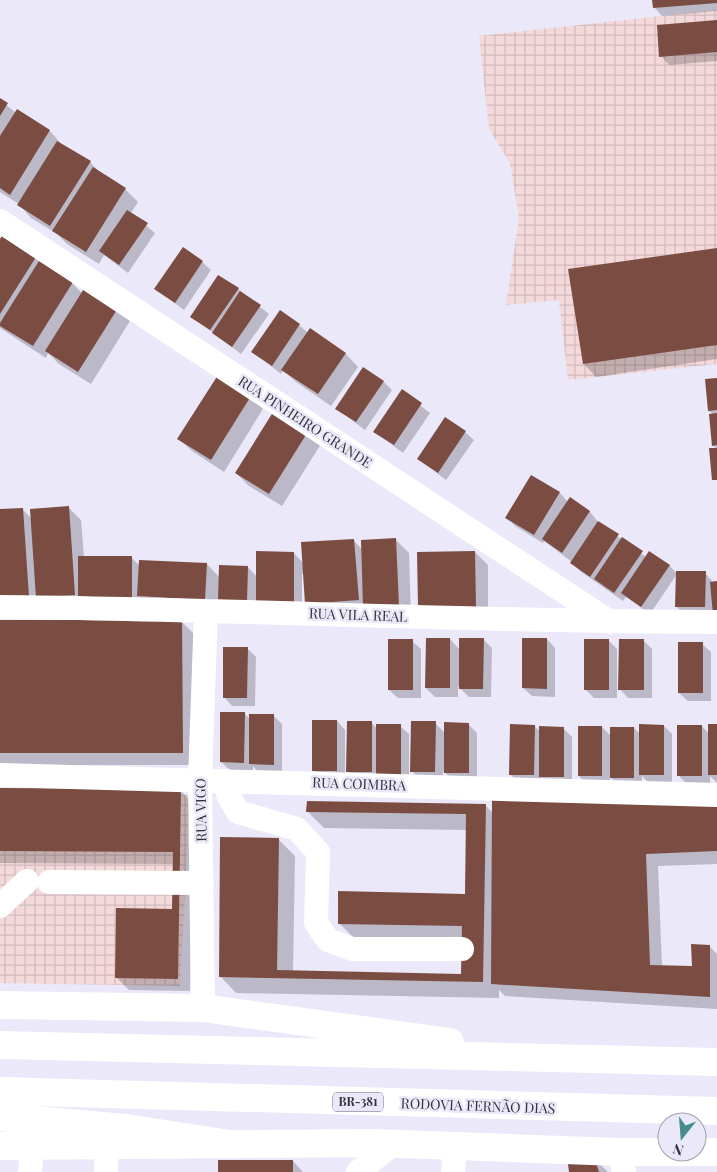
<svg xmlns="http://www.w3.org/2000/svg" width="717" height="1172" font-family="'Playfair Display',serif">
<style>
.industrial{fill:url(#industrial-grid)}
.shadow{fill:#0003}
.building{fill:#7a4c42}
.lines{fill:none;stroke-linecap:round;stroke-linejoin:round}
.minor{stroke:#fff;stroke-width:24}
.major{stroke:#fff;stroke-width:28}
.highway{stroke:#fff;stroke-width:28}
.labels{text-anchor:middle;stroke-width:5;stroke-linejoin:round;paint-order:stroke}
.shield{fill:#eae8f9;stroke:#6b6a74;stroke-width:1}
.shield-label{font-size:12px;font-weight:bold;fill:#35343b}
.street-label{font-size:14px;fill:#35343b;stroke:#eae8f9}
</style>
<defs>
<pattern id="industrial-grid" width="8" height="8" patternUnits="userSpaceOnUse" patternTransform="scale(1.25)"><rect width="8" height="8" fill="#f4d9db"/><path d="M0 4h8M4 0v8" fill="none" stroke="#d2bbbd"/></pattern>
</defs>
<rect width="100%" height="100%" fill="#eae8f9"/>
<path class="industrial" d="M717 10V364L568 380 559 300 506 305 519 218 510 163 489 129 479 36Z
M0 792 190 795 180 986 0 983Z"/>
<path class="shadow" d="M653 0H717V11L662 16 654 7Z
M717 21V61L669 65 661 56Z
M0 100 16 113 17 111 50 131 62 145 90 162 101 174 125 189 138 202 131 213 155 233 128 273 104 255 99 264 67 244 56 233 31 218 19 204 0 192Z
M0 242 35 258 72 283 82 293 118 309 130 321 91 384 59 364 48 353 46 358 0 328Z
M717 249V359L596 377 584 364Z
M202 262 211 270 184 310 156 289Z
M238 289 269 314 241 354 191 316Z
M299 325 308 333 310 330 346 354 358 367 331 406 296 382 283 370 281 374 253 352Z
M717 379V449L713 445 714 415 709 411Z
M383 381 392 390 365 430 337 409Z
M402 391 430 413 403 453 375 432Z
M250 396 263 409 224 472 192 451 179 439Z
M308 431 321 444 282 506 249 486 236 473Z
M465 432 474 440 446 480 419 459Z
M532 476 560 493 568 502 570 499 590 512 598 522 646 557 669 565 677 574 705 573 714 583 717 582V618L685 615 676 606 677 574 650 614 626 597 623 601 580 571 572 562 544 541 543 543 515 526 507 517Z
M68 507 81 520 84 557H131L140 566 207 564 220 578 248 567 257 577 294 553 303 563 353 540 362 549 396 540 409 553 411 618 319 616 304 574H302V610H266L256 600 255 610 0 616V511L22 509 32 519Z
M475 552 488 565V619L432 620Z
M0 621 182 622 194 634 195 765H19L0 769Z
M450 639 460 650 483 639 492 648 491 697H469L458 686V697H435L426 688Z
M547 639 555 648V697L532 696 523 688Z
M643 640 652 649V698H628L620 689Z
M412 641 421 649V698H398L389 690Z
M609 641 617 649V698H594L585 689Z
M702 644 711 652V701H688L679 693Z
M247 648 256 657 255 706H232L224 697Z
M244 713 250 719 273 715 282 724V773L258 772 253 766V771L230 770 221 762Z
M337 721 345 730V779H322L313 770Z
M371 722 377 729 400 726 409 734V783L356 780 348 771Z
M435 723 445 733 468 724 477 733V781H454L443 771V780H420L412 771Z
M534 726 541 732 563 728 572 737V785L519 783 511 775Z
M664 726 672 734V783H649L642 776V786H619L610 777V785L587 784 579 776 602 727 611 736 634 728 641 735Z
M702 726 709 734 717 726V783L710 776V784H687L678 775Z
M0 790H180L193 803 190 991 129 990 116 977 173 910 174 864 0 863Z
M717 804V864L658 866 662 967H693L709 946 717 954V1009L505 996 499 990V998L236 993 220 976 278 839 295 856 293 972 463 975V942L356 940 339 923 466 895 467 830 324 828 307 811 485 805 494 814Z
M593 1157 608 1172H571Z
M293 1161 303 1172H219Z"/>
<path class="building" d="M652 0H717V3L653 8Z
M717 20V52L659 57 657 25Z
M0 98 8 103 0 116Z
M17 109 50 130 10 195 0 188V136Z
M57 141 91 161 50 226 17 205Z
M93 167 126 188 86 252 52 231Z
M127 210 148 223 119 265 99 251Z
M2 236 36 257 0 314V239Z
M183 247 203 261 175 303 154 289Z
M717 248V345L583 364 568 269Z
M39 261 73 282 33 346 0 326V323Z
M218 275 239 288 210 330 190 317Z
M85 287 118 308 78 372 45 351Z
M240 291 261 305 232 347 212 333Z
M280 310 300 324 272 366 251 352Z
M310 328 346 353 318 394 281 370Z
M363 367 384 381 356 422 335 409Z
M218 375 251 396 211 460 177 439Z
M717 378V410L708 411 705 379Z
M402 389 422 403 394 445 373 432Z
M275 409 309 430 269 494 235 473Z
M717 413V445L712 446 709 414Z
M445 417 466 431 438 473 417 459Z
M709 448H717V480H712Z
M531 475 560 492 534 535 505 518Z
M570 497 590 511 562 553 542 539Z
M69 506 75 595 36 598 30 509Z
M23 508 29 597 0 599V509Z
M598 521 619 534 590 577 570 563Z
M622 537 643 551 614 593 594 579Z
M396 538 399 606 363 607 361 540Z
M354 539 359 600 305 604 301 542Z
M256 551 294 552V602H256Z
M475 551 476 607H418L417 552Z
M649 551 670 565 641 607 621 593Z
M78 556H132V600L78 599Z
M139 560 207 563 205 600 137 596Z
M219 565 248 566 247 602 218 601Z
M676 571H706L705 607H675Z
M717 581V615H713L710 582Z
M0 620H182L183 753H0Z
M426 638H450V688H425Z
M459 638H484L483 689H459Z
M522 638H547V689L522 688Z
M388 639H413V690H388Z
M584 639H609V690H584Z
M619 639H644V690H618Z
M678 642H703V693H678Z
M223 647H248L247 698H223Z
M220 712H245L244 763 220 762Z
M249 714H274V765L249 764Z
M312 720H337V771H312Z
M347 721H372V772H346Z
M411 721H436L435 772H410Z
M444 722 469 723V773H444Z
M376 724H401V775H376Z
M510 724 535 725 534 775H509Z
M639 724 664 725V775H639Z
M708 724H717V775H708Z
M677 725H702V776H677Z
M539 726 564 727V777H539Z
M578 726H602V776H578Z
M610 727H634V778H610Z
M0 788 181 789 178 979 115 978 116 908 172 909 173 852 0 851Z
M492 799 717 803V851L646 854 650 965 692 966 691 944 710 945V997L491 984Z
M307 801 486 804 483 982 219 977 220 837 279 838 277 970 461 974 462 926 338 924V891L465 894 466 814 306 812Z
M594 1156 599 1172H569L567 1157Z
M218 1160H293V1172H218Z"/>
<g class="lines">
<path class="minor" d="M0 221 610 622
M0 607C239 609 478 622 717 622
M0 775 717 795
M227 781 228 795 238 812 297 829 318 852 316 923 328 940 352 949H462
M49 882 202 883
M0 906 27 881
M203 1008 200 780 206 611
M619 1152 624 1172
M30 1172 32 1147
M106 1172 107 1145
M358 1172 394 1143
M453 1172 455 1146"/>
<path class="major" d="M0 1005 203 1008
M0 1146 373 1143 619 1152H717"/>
<path class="highway" d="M203 1008 450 1042
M0 1045 717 1062
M0 1091 717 1111
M0 1117 126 1128 230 1144"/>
</g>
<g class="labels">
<rect class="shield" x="333" y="1092.5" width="50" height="19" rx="4"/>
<g class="shield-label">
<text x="358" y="1106">BR-381</text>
</g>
<g class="street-label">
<text transform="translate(305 422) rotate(33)" y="5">RUA PINHEIRO GRANDE</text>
<text transform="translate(358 615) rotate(2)" y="5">RUA VILA REAL</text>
<text transform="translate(359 784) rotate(2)" y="5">RUA COIMBRA</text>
<text transform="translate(201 810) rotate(-91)" y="5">RUA VIGO</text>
<text transform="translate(478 1106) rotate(2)" y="5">RODOVIA FERNÃO DIAS</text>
</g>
</g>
<g transform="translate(682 1137) rotate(197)"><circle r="24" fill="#eae8f9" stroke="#a2a0ad"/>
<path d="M0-4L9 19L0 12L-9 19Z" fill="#448c8d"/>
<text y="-8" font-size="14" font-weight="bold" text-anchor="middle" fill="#35343b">N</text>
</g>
</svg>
